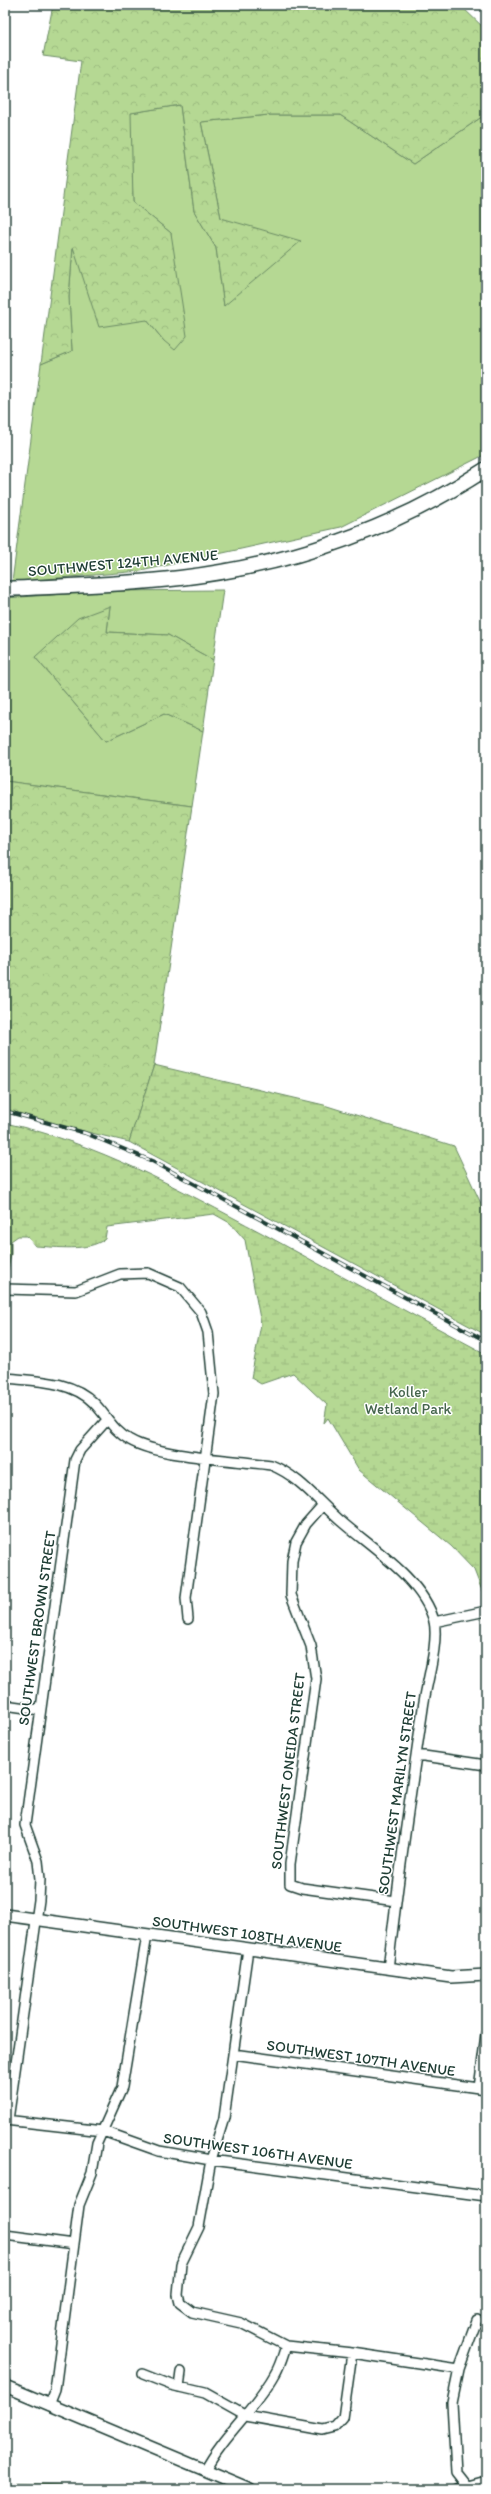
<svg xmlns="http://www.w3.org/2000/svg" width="491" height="2494" font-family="Itim,sans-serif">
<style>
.grass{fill:#b5d893;stroke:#6a8a64}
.forest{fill:url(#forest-crowns);stroke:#6a8a64}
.wetland{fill:url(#wetland-marsh);stroke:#6a8a64}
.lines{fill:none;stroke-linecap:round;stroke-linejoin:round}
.minor-casing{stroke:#1f3d34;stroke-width:12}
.tertiary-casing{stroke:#1f3d34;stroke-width:14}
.primary-casing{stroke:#1f3d34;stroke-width:17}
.minor{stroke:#fff;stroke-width:9}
.tertiary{stroke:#fff;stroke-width:11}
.primary{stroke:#fff;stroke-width:14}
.rail-casing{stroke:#1f3d34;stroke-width:4}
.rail{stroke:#fff;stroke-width:2.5;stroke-dasharray:8;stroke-linecap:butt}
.labels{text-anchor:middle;stroke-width:3;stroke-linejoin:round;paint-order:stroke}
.street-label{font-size:15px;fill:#1f3d34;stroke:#fff}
.park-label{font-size:15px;fill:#44644c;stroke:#fff}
</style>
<defs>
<pattern id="forest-crowns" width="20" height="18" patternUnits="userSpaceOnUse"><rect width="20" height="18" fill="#b5d893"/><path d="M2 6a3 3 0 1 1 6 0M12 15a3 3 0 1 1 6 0" fill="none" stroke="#9bba7f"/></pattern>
<pattern id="wetland-marsh" width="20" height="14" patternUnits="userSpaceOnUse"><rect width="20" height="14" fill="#b5d893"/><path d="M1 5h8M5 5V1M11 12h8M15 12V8" fill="none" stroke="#9bba7f"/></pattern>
</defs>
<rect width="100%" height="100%" fill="#fff"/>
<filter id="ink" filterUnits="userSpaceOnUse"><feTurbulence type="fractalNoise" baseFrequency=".025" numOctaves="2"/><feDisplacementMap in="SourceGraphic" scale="8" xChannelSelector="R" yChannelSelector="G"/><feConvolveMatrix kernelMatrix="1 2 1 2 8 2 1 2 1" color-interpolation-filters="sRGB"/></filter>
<g filter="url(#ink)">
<path class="grass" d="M180 105 194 211 216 248 224 306 221 218 201 122 269 115H340L413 164 486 114V454L341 527 141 571 12 582 41 364 72 351 69 297 73 246 82 272 147 320 164 341 171 233 133 202 130 113Z
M223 590 213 660 168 635 107 632 110 606 35 657 106 741 164 714 203 731 192 806 5 781V598L110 591Z"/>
<path class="forest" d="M53 5H460L486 30V114L413 164 340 115H269L201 122 221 218 301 241 224 306 216 248 194 211 180 105 131 113 133 202 171 233 187 336 175 350 164 341 147 320 99 327 73 247 69 297 72 351 41 364 81 61 43 56Z
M110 606 107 632 168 635 213 660 203 731 164 714 106 741 35 657 78 618Z
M5 781 192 806 154 1065 129 1142 5 1112Z
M5 2483 61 2485 63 2489H5Z
M122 2484 155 2489H96Z"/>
<path class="wetland" d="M154 1065 324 1105 454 1146 486 1214V1335L129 1142Z
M5 1123C98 1143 179 1189 262 1233 337 1274 411 1314 486 1354V1601L474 1570 451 1546 359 1470 328 1418 324 1423 327 1405 293 1373 261 1384 251 1378 261 1324 245 1240 230 1223 214 1214 107 1227 105 1239C87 1252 57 1247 35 1246L27 1236H18L11 1241V1254L8 1270H5Z"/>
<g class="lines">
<defs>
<path id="minor" d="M5 1289 76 1291 120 1274 148 1273 180 1287 201 1312 208 1332 214 1394 186 1598 188 1619
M5 1378C35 1381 72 1380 94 1403 107 1416 113 1431 130 1440 159 1457 235 1460 271 1465 301 1477 318 1502 343 1523 373 1549 423 1580 434 1621 439 1644 426 1684 423 1708 410 1795 398 1882 388 1969
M322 1506 306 1524 296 1542 292 1561 291 1595 311 1646 316 1679 290 1864V1884L302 1888 396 1901
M434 1622 486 1611
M5 1705 40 1710
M417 1755 486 1765
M248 1949 224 2118 211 2160 199 2227 181 2264 178 2295 180 2303 192 2312 241 2323 286 2346 352 2353 459 2369
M233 2054 486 2089
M479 2088 486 2034
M5 2120 103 2131 159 2151 211 2160 486 2196
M8 2120 39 1900 40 1879 38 1861 25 1825 75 1460 80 1450 107 1420
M5 2235 74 2244
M143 2374 171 2385 205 2393 246 2416 323 2430 335 2427 343 2418 352 2353
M179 2387 181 2372
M49 2405 55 2390 79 2205 92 2173 97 2143 122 2087 147 1935
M205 2470C223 2435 256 2409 275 2374 280 2366 283 2355 286 2346
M467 2486 456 2472 452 2403 459 2369 477 2320
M457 2489 486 2481"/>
<path id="tertiary" d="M5 1915 451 1977 486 1975
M5 2386 250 2489"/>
<path id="primary" d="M5 589C63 586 122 585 180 578 289 565 394 529 486 469"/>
</defs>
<use href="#minor" class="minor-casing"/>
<use href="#tertiary" class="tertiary-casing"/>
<use href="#primary" class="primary-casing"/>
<use href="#minor" class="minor"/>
<use href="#tertiary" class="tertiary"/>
<use href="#primary" class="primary"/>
<defs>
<path id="rail" d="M5 1111 85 1133 152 1161 486 1341"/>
</defs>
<use href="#rail" class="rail-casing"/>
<use href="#rail" class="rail"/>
</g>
</g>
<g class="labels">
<g class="street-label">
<text transform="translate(123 563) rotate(-5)" y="5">SOUTHWEST 124TH AVENUE</text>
<text transform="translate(37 1628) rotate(-82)" y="5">SOUTHWEST BROWN STREET</text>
<text transform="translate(288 1771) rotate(-83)" y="5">SOUTHWEST ONEIDA STREET</text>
<text transform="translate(397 1793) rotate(-82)" y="5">SOUTHWEST MARILYN STREET</text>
<text transform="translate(247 1934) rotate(8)" y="5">SOUTHWEST 108TH AVENUE</text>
<text transform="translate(361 2058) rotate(8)" y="5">SOUTHWEST 107TH AVENUE</text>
<text transform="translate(258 2151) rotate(8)" y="5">SOUTHWEST 106TH AVENUE</text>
</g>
<g class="park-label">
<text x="408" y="1397">Koller<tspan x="408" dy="17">Wetland Park</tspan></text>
</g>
</g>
<rect width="491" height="2494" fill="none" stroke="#fff" stroke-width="20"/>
<rect x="10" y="10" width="471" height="2474" fill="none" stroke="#1f3d34" stroke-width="1.5" filter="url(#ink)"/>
</svg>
